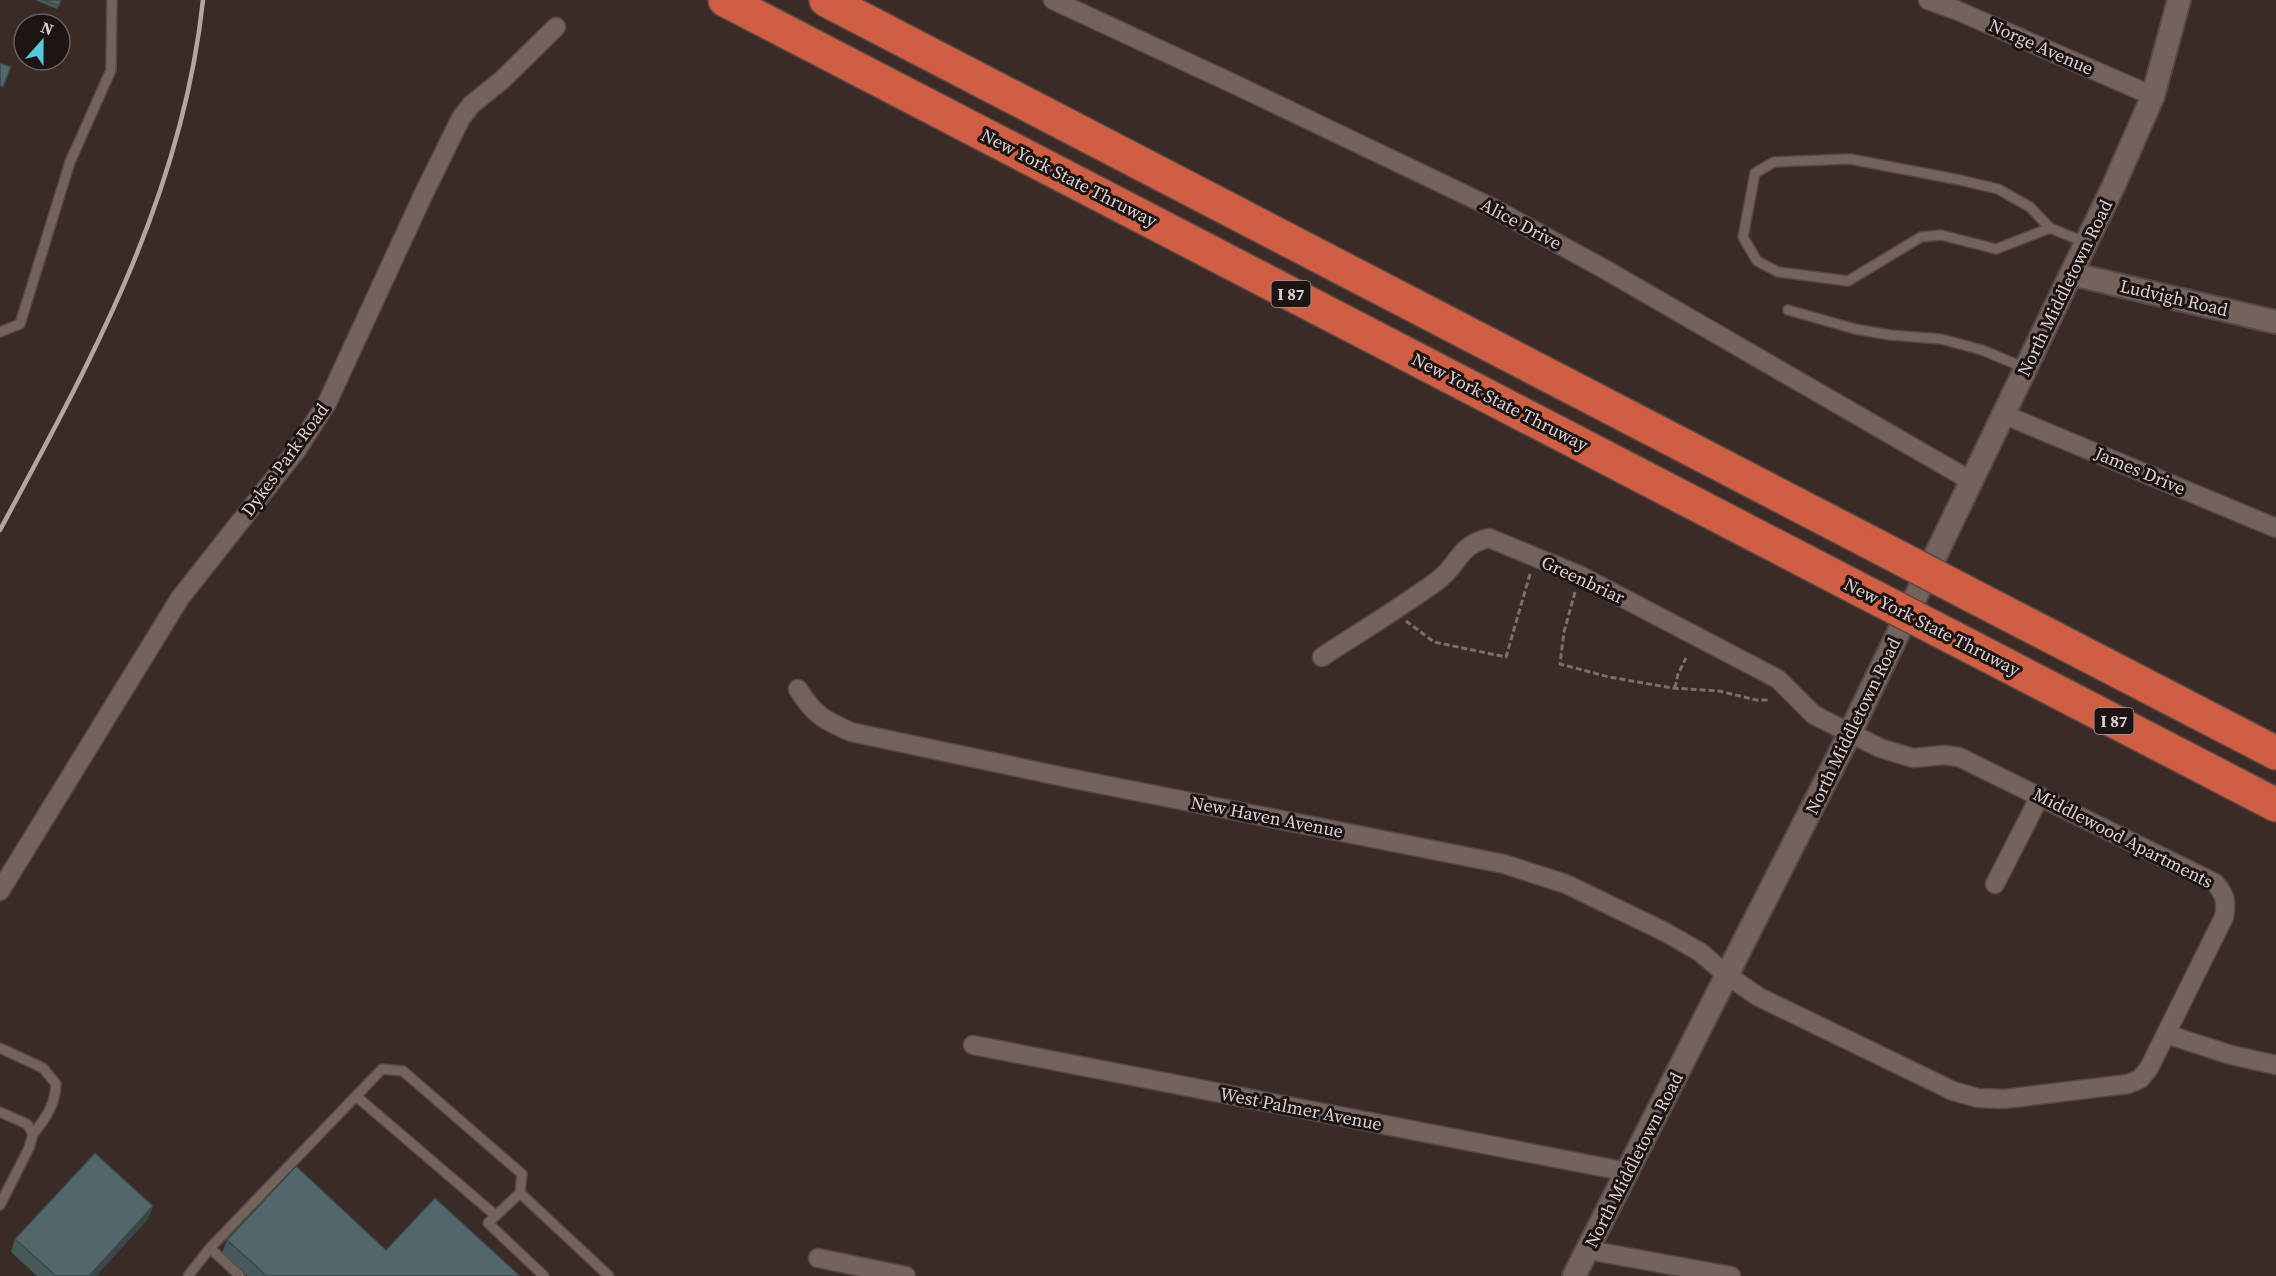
<svg xmlns="http://www.w3.org/2000/svg" width="2276" height="1276" font-family="'Source Serif 4',serif">
<style>
.lines{fill:none;stroke-linecap:round;stroke-linejoin:round}
.service-casing{stroke:#554845;stroke-width:12}
.minor-casing{stroke:#554845;stroke-width:21}
.tertiary-casing{stroke:#554845;stroke-width:26}
.motorway-casing{stroke:#554845;stroke-width:36}
.path{stroke:#7c6e6b;stroke-width:3;stroke-dasharray:6 3;stroke-linecap:butt}
.service{stroke:#74625d;stroke-width:9}
.minor{stroke:#74625d;stroke-width:18}
.tertiary{stroke:#74625d;stroke-width:22}
.motorway{stroke:#d05e42;stroke-width:33}
.rail{stroke:#b2a6a3;stroke-width:4.5}
.motorway-bridge-casing{stroke:#554845;stroke-width:36;stroke-linecap:butt}
.motorway-bridge{stroke:#d05e42;stroke-width:33}
.wall{fill:#47595b}
.shaded-wall{fill:#3a484a}
.building{fill:#53676a;stroke:#3a484a;stroke-width:1.5}
.labels{text-anchor:middle;stroke-width:6;stroke-linejoin:round;paint-order:stroke}
.shield{fill:#1c1513;stroke:#a29896;stroke-width:1.5}
.shield-label{font-size:16px;font-weight:bold;fill:#dbd0ce}
.street-label{font-size:18px;fill:#dbd0ce;stroke:#1c1513}
</style>
<rect width="100%" height="100%" fill="#3a2b27"/>
<g class="lines">
<defs>
<path id="service" d="M2050 228 1996 249 1941 235 1921 237 1848 281 1778 272 1757 261 1743 237 1755 173 1774 162 1850 159 1960 180 1998 189 2030 207 2050 228 2087 243
M1788 310 1855 329 1890 335 1941 339 1982 350 2025 368
M0 332 20 324 70 162 111 70 112 0
M0 1048 43 1068 56 1084C55 1105 46 1118 33 1134
M356 1096 495 1215
M0 1112 27 1124 33 1134 29 1148 0 1205
M210 1248 240 1276
M188 1276 210 1248 382 1069 403 1071 522 1174 520 1193
M544 1276 488 1223 520 1193 609 1276"/>
<path id="minor" d="M1053 0 1236 85 1493 208 1606 270 1973 482
M1928 0 1956 10 2153 96
M2005 415 2276 528
M798 689C814 715 824 720 851 732L1064 777 1504 864 1566 884 1665 932 1700 952 1728 976 1759 997 1953 1091 1978 1098 2004 1099 2128 1084 2140 1079 2149 1068 2224 917C2227 902 2225 894 2215 883L1959 757 1944 755 1913 758 1880 748 1814 715 1778 679 1581 576 1489 538C1456 546 1460 565 1437 581 1400 608 1360 632 1322 657
M1995 884 2040 796
M0 891 180 598 296 451 327 403 424 193 461 118 471 105 502 80 556 27
M2166 1034 2231 1055 2276 1065
M973 1045 1628 1172
M1588 1250 1731 1276
M818 1258 906 1276"/>
<path id="tertiary" d="M2072 274 2276 322
M1574 1276 1850 733 2113 187 2153 96 2179 0"/>
<path id="motorway" d="M725 0 1857 588
M826 0 1877 546
M1971 595 2276 753
M1952 637 2276 805"/>
</defs>
<use href="#service" class="service-casing"/>
<use href="#minor" class="minor-casing"/>
<use href="#tertiary" class="tertiary-casing"/>
<use href="#motorway" class="motorway-casing"/>
<path class="path" d="M1575 592 1564 632 1560 664 1609 677 1672 688 1719 691 1756 700H1768
M1406 621 1434 642 1506 657 1530 574
M1675 688 1678 674 1686 658"/>
<use href="#service" class="service"/>
<use href="#minor" class="minor"/>
<use href="#tertiary" class="tertiary"/>
<use href="#motorway" class="motorway"/>
<path class="rail" d="M0 530C92 359 182 197 203 0"/>
<defs>
<path id="motorway-bridge" d="M1877 546 1971 595
M1857 588 1952 637"/>
</defs>
<use href="#motorway-bridge" class="motorway-bridge-casing"/>
<use href="#motorway-bridge" class="motorway-bridge"/>
</g>
<path class="wall" d="M35 0H61L57 9Z
M153 1206 148 1219 96 1276H37L11 1252 15 1239Z
M227 1240 386 1250 520 1276H248L222 1253Z"/>
<path class="shaded-wall" d="M153 1206 148 1219 96 1276H89Z"/>
<path class="building" d="M44 0H61L59 6Z
M0 63 11 67 3 87 0 86Z
M95 1153 153 1206 89 1276H56L15 1239Z
M296 1166 386 1250 435 1198 520 1276H267L227 1240Z"/>
<g class="labels">
<g class="shield">
<rect x="1271.5" y="281" width="39" height="26" rx="4.5"/>
<rect x="2094.5" y="708" width="39" height="26" rx="4.5"/>
</g>
<g class="shield-label">
<text x="1291" y="300">I 87</text>
<text x="2114" y="727">I 87</text>
</g>
<g class="street-label">
<text transform="translate(2041 47) rotate(24)" y="6">Norge Avenue</text>
<text transform="translate(1069 178) rotate(27)" y="6">New York State Thruway</text>
<text transform="translate(1521 224) rotate(28)" y="6">Alice Drive</text>
<text transform="translate(2065 288) rotate(-64)" y="6">North Middletown Road</text>
<text transform="translate(2174 298) rotate(13)" y="6">Ludvigh Road</text>
<text transform="translate(1500 402) rotate(27)" y="6">New York State Thruway</text>
<text transform="translate(285 460) rotate(-54)" y="6">Dykes Park Road</text>
<text transform="translate(2140 471) rotate(23)" y="6">James Drive</text>
<text transform="translate(1583 580) rotate(25)" y="6">Greenbriar</text>
<text transform="translate(1932 627) rotate(27)" y="6">New York State Thruway</text>
<text transform="translate(1853 726) rotate(-64)" y="6">North Middletown Road</text>
<text transform="translate(1267 817) rotate(11)" y="6">New Haven Avenue</text>
<text transform="translate(2123 838) rotate(27)" y="6">Middlewood Apartments</text>
<text transform="translate(1301 1109) rotate(11)" y="6">West Palmer Avenue</text>
<text transform="translate(1634 1160) rotate(-63)" y="6">North Middletown Road</text>
</g>
</g>
<g transform="translate(42 42) rotate(21)"><circle r="28" fill="#1c1513" stroke="#68605e" stroke-width="1.5"/>
<path d="M0-4.5L10 22L0 15L-10 22Z" fill="#53cbdb"/>
<text y="-9" font-size="16" font-weight="bold" text-anchor="middle" fill="#dbd0ce">N</text>
</g>
</svg>
